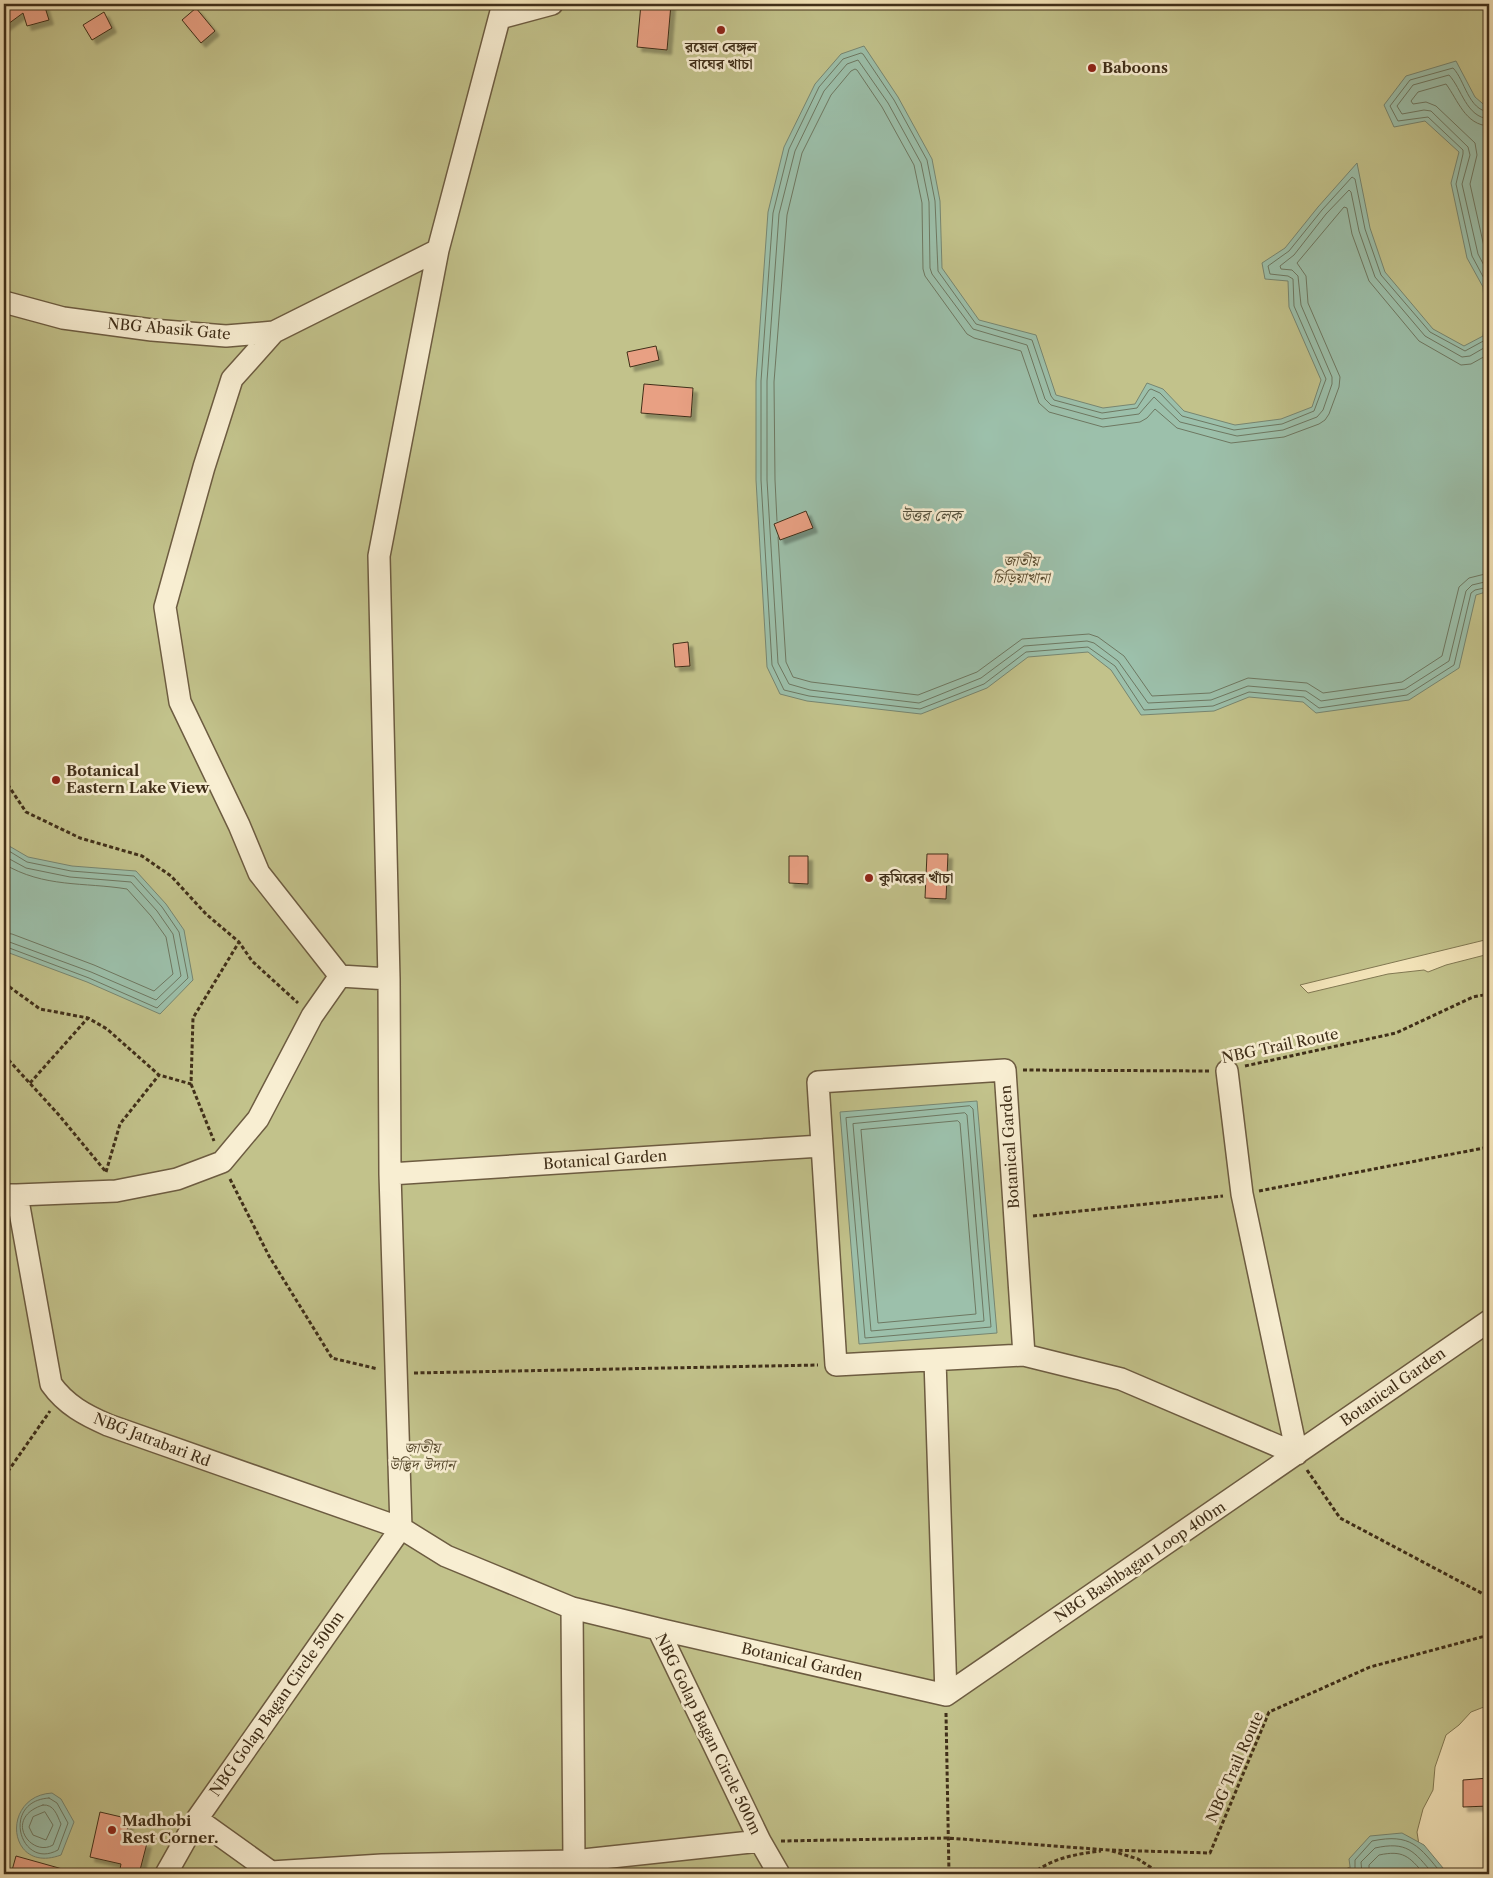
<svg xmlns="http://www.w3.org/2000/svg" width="1493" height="1878" font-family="'Libre Caslon Text','Noto Serif Bengali',serif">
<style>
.green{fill:#c2c28b;stroke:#817852}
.water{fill:#9cc0ab;stroke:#778671}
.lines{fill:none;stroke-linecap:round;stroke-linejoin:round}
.shore{stroke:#6e7862;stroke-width:1}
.building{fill:#e8a083;stroke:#402f19;filter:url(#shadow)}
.street-casing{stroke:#6d5c41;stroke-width:24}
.path{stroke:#402f19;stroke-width:3;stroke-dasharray:4 2.5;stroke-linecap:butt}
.street{stroke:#f8eed2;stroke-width:21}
.poi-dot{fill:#8f2418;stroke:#f8eed2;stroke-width:2}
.labels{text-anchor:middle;stroke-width:5;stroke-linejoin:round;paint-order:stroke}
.poi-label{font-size:15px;font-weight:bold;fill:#402f19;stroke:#f8eed2;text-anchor:start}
.street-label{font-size:15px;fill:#402f19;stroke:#f8eed2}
.park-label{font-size:15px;font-style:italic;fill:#5a4c30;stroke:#f8eed2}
.water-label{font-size:16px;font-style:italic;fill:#57533e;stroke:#f8eed2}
</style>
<defs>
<filter id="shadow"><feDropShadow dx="4.5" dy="4.5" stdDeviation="1" flood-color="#0004"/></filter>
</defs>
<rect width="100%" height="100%" fill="#f4e5ba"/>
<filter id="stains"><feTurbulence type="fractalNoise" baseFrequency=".004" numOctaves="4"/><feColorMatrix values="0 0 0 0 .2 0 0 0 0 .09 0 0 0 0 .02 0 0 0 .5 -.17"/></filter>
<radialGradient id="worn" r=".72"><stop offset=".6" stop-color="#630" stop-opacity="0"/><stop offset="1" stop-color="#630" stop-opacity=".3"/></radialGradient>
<path class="green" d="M4 4H1489V939L1300 985 1308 993 1388 974 1424 970 1428 972 1446 965 1489 954V1705L1471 1712 1459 1725 1446 1735 1435 1767 1433 1790 1423 1809 1417 1832 1419 1845 1366 1859 1344 1870 1343 1874H4Z"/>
<path class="water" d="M864 46 898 97 932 159 940 201 942 268 979 320 1036 335 1056 395 1103 408 1135 404 1147 383 1163 389 1184 411 1235 425 1281 419 1312 407 1321 380 1289 307 1288 281 1265 279 1262 263 1285 248 1318 207 1357 163 1370 228 1385 272 1433 329 1464 346 1483 336 1485 313 1483 287 1467 258 1451 183 1459 152 1425 121 1394 127 1384 105 1406 76 1456 61 1475 97 1489 109V591L1476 595 1459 668 1409 700 1316 713 1303 702 1249 697 1214 711 1141 715 1111 670 1088 652 1028 657 987 688 921 714 807 701 780 694 767 667 756 480V381L768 212 784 147 815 84 841 54Z
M4 843 28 857 72 866 136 871 166 904 184 930 193 980 160 1014 87 982 4 951Z
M977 1101 997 1333 859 1344 840 1112Z
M52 1793 61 1799 74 1822 61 1855C7 1875 0 1796 52 1793Z
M1402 1833 1424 1845 1448 1874H1351L1349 1859 1370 1836Z"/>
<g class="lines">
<path class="shore" d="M1489 112C1468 110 1465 80 1453 68L1410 80 1390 106 1398 121 1428 117 1463 150V154L1456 184 1472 256 1488 286 1489 306
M1489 119C1466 117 1462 89 1449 75L1413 85 1397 106 1402 114 1424 110 1431 111 1468 147 1470 155 1462 184 1478 254 1489 275
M1489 126C1465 125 1458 100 1446 84L1418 92 1411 101 1413 104 1426 102 1436 106 1475 143 1477 155 1470 184 1485 251 1489 259
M1489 320 1487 339 1465 351 1430 332 1381 275 1365 229 1355 179 1352 177 1322 210 1289 251 1268 266 1270 274 1288 276 1293 279 1294 306 1326 379 1314 411 1282 424 1234 430 1182 416 1160 393 1151 389 1149 390 1137 408 1102 413 1054 400 1051 396 1032 340 976 324 938 271 935 201 927 160 894 100 863 54 861 53 843 59 819 87 789 149 773 213 761 381V480L772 665 784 690 809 696 920 709 984 684 1026 652 1088 647 1115 666 1144 710 1213 706 1249 692 1304 697 1319 708 1407 695 1454 665 1471 593 1475 590 1489 587
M1489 345 1470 356 1462 357 1425 336 1375 277 1359 231 1351 192 1349 190 1326 214 1294 255 1280 266 1281 269 1292 270 1298 276 1301 305 1332 377V384L1323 410 1317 417 1283 430 1237 436 1180 422 1154 397 1139 414 1102 419 1051 405 1045 399 1027 345 973 329 932 274 930 268 929 202 921 163 888 103 858 60 847 64 824 91 795 151 779 214 767 381V480L778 663 789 684 810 690 919 703 981 678 1024 646 1087 641 1094 643 1118 661 1148 703 1211 700 1248 686 1306 691 1321 701 1405 689 1449 661 1466 591 1472 585 1489 581
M777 521 775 480 774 382 787 215 802 153 831 95 851 71 855 69 857 70 882 107 914 165 922 203 923 269 925 276 967 334 974 338 1021 351 1039 403 1049 412 1103 427 1140 422 1147 418 1155 409 1177 428 1231 443 1284 437 1319 424 1325 420 1329 414 1339 387 1340 377 1308 303 1306 276 1297 263 1344 207 1347 208 1352 234 1369 281 1419 341 1461 365 1471 364 1489 354
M778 537 786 662 793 677 811 682 918 695 977 672 1022 639 1089 634 1098 637 1124 656 1152 696 1210 693 1248 678 1307 683 1323 693 1402 682 1442 656 1459 587 1469 578 1489 573
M4 848 27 862 71 871 134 876 162 907 179 932 188 978 157 1008 89 978 4 946
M4 856 26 868 70 877 131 882 157 911 173 934 181 976 156 1000 91 972 4 940
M4 864C44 888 84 882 127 889L151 916 166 937 173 974 154 991 94 965 12 934 4 933
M970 1106 973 1109 991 1327 865 1338 846 1118Z
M965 1113 967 1115 984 1321 871 1331 853 1124Z
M958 1121 960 1123 976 1314 878 1323 861 1130Z
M49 1798 57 1803 68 1823 58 1850C20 1871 0 1801 49 1798Z
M43 1805C54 1804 57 1815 61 1824L53 1845C31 1858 2 1818 43 1805Z
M45 1812 53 1825 46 1840 33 1835 29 1827 33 1817Z
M1355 1874V1860L1372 1841C1411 1833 1419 1846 1442 1874
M1362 1874 1361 1862 1375 1848C1407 1841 1414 1851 1433 1874
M1369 1874V1865L1379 1855C1403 1850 1409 1856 1424 1874"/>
</g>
<path class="building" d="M4 4H44L49 20 27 26 23 13 4 27Z
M641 4H671L667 50 637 47Z
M196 8 215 31 201 43 182 20Z
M104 12 112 28 92 40 83 25Z
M656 346 659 360 630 367 627 352Z
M644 384 693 388 691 417 641 413Z
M806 511 813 528 780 540 774 524Z
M688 642 690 666 675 667 673 644Z
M927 854H948L946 899 925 898Z
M789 856H808V884L789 883Z
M1489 1778V1806L1463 1807V1780Z
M100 1812 130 1819 124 1842 147 1843 139 1874H119L121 1864 90 1857Z
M16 1856 66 1870 65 1874H11Z"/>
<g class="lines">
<defs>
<path id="street" d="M500 18 552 4
M4 302 63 318 152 330 226 336 274 332 438 250
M274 332 232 379 204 467 165 607 180 702 239 825 259 873 340 976 389 979
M1227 1071 1242 1194 1297 1454
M390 1174 821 1146
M4 1195H17L51 1384C66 1405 85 1415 108 1425L401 1528 446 1556 572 1608 658 1629 760 1841 779 1874
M17 1195 116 1191 177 1179 222 1162 258 1119 312 1016 340 976
M1024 1355 1005 1070 818 1082 836 1365 1024 1355 1121 1379 1297 1454
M935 1360 946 1695
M401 1528 390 1174 389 979 379 556 438 250 503 4
M401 1528 197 1819 271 1872 382 1865 574 1861 760 1841
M572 1608 574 1861
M658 1629 946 1695
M946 1695 1489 1321
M166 1874 197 1819"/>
</defs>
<use href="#street" class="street-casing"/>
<path class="path" d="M4 779 26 812 80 838 142 856 171 876 206 914 239 942 252 961 298 1003
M4 983 40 1009 88 1018 107 1029 159 1075 191 1084 193 1018 239 942
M4 988 8 985
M4 1055 58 1114 106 1172
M1245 1066 1396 1033 1473 997 1489 994
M1023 1070 1210 1071
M30 1083 87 1019
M191 1084 214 1141
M106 1172 120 1124 159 1075
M230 1179 269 1256 332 1358 378 1369
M1259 1191 1489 1147
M1033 1216 1223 1196
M414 1373 818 1365
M1307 1470 1340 1518 1489 1597
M4 1477 50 1411
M946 1713 949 1874
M781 1841 948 1838 1108 1850 1210 1853 1269 1712 1370 1667 1489 1635
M1112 1851 1138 1859 1161 1874
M1032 1874C1052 1858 1076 1854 1101 1851"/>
<use href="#street" class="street"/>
</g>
<g class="poi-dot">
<circle cx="721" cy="30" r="5"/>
<circle cx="1092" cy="68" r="5"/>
<circle cx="56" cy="780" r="5"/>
<circle cx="869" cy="878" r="5"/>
<circle cx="112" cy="1830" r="5"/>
</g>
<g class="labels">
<g class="poi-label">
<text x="721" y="52" text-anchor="middle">রয়েল বেঙ্গল<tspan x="721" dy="17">বাঘের খাচা</tspan></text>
<text x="1102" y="73">Baboons</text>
<text x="66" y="776">Botanical<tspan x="66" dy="17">Eastern Lake View</tspan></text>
<text x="879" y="883">কুমিরের খাঁচা</text>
<text x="122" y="1826">Madhobi<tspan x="122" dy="17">Rest Corner.</tspan></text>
</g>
<g class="street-label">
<text transform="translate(169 329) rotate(5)" y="5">NBG Abasik Gate</text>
<text transform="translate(1280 1046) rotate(-12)" y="5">NBG Trail Route</text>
<text transform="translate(1010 1147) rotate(-94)" y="5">Botanical Garden</text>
<text transform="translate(605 1160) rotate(-4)" y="5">Botanical Garden</text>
<text transform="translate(1393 1387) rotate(-35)" y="5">Botanical Garden</text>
<text transform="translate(152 1440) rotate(21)" y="5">NBG Jatrabari Rd</text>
<text transform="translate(1140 1562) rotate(-34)" y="5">NBG Bashbagan Loop 400m</text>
<text transform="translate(802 1662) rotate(13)" y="5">Botanical Garden</text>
<text transform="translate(277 1704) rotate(-55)" y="5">NBG Golap Bagan Circle 500m</text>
<text transform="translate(708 1734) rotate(64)" y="5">NBG Golap Bagan Circle 500m</text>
<text transform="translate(1235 1767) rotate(-66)" y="5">NBG Trail Route</text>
</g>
<g class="park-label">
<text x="1021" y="566">জাতীয়<tspan x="1021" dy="17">চিড়িয়াখানা</tspan></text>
<text x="422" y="1453">জাতীয়<tspan x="422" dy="17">উদ্ভিদ উদ্যান</tspan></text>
</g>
<g class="water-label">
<text x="931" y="521">উত্তর লেক</text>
</g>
</g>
<rect width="1493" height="1878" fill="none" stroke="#f4e5ba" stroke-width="20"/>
<rect x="5" y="5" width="1483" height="1868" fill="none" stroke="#402f19" stroke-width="2.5"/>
<rect x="10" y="10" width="1473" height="1858" fill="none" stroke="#402f19"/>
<rect width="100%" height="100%" filter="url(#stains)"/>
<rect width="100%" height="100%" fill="url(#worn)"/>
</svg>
